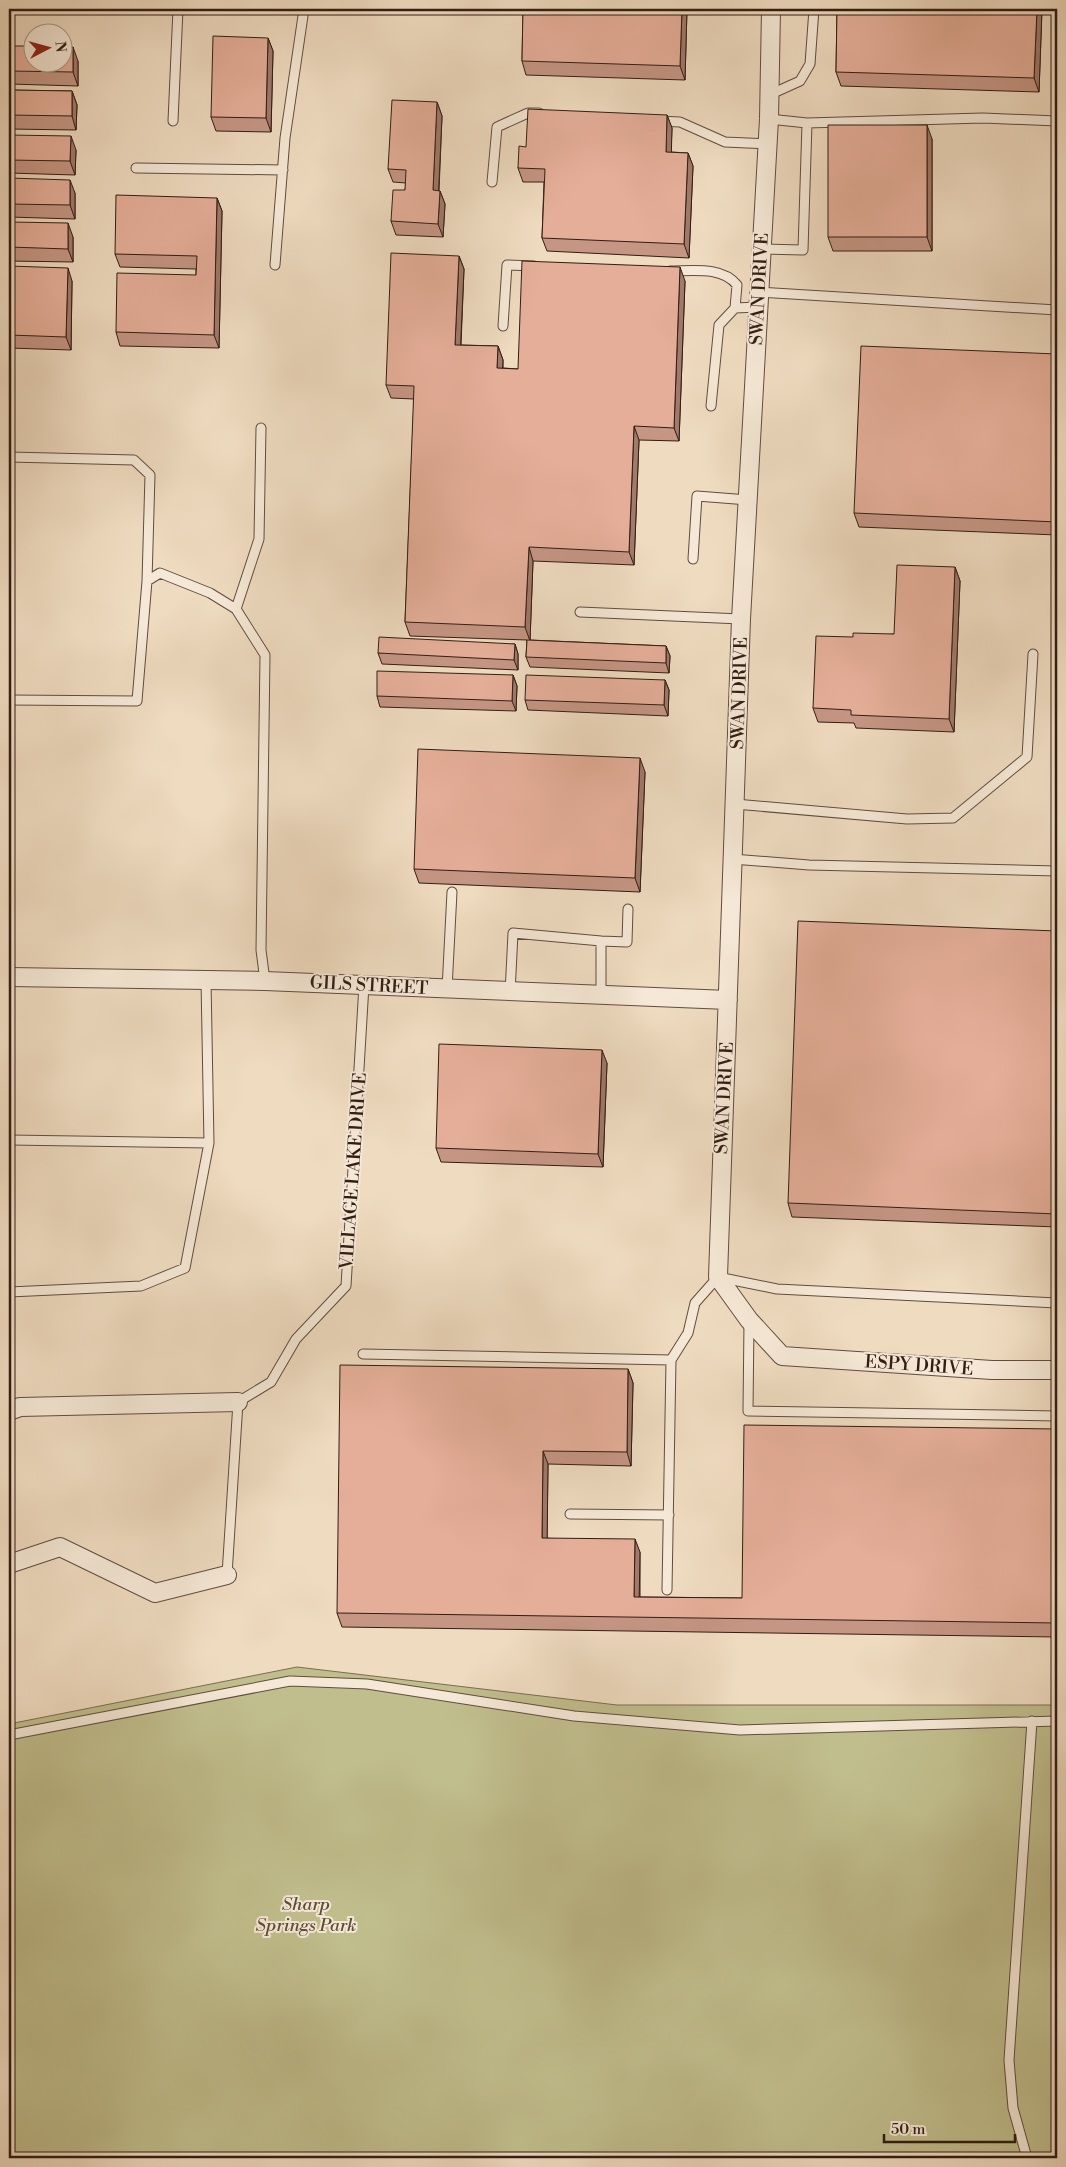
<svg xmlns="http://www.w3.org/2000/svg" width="1066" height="2167" font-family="'Libre Bodoni',serif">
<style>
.green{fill:#c1be8d;stroke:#7a6e50}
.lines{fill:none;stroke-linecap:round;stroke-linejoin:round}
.service-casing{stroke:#614c3f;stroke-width:11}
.minor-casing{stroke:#614c3f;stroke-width:20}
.service{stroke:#f5e8d6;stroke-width:9}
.minor{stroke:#f5e8d6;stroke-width:18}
.wall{fill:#c59684;stroke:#321d14}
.shaded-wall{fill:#a07a6b;stroke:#321d14}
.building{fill:#e5ae99;stroke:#321d14}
.labels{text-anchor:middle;stroke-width:4;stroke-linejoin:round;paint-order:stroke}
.street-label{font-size:18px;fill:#321d14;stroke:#f5e8d6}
.park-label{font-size:18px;font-style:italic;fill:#5d4d38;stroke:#f5e8d6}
</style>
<rect width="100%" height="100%" fill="#efdbc0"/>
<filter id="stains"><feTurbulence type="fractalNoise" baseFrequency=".004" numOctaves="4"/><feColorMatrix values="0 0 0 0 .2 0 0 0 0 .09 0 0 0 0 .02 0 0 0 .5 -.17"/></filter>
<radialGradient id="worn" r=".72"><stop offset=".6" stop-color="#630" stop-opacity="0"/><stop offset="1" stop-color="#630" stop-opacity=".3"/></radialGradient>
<path class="green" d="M297 1667 617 1705H1057V2158H9V1724Z"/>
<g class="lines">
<defs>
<path id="service" d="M769 95 800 81 810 64 814 9
M173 121 178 9
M659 121 680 122 725 142 767 144
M807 123 983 118 1057 121
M136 168 283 170
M492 182 497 127 528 113H539
M761 249 803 250 807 123 769 119
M275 265 285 138 304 9
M670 271C692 271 722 266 737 285L735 308
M759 292 1057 310
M503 326 507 265 534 266
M711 406 719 325 735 308 758 307
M9 457 134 460 150 475 147 581
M693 559 697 496 748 500
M236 609 259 539 261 428
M580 612 741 619
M9 700 137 701 147 581 160 573 210 593 236 609 265 655 261 950 265 981
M735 804 907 819 953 818 1027 757 1033 654
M732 859 809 865 1057 871
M601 941 627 942 628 909
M447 989 452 892
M510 993 513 933 601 941V996
M9 1140 209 1143
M9 1292 141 1286 185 1268 209 1143 206 980
M749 1322 748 1411 1057 1416
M363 1354 671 1360
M570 1514 669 1515
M227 1575 238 1402 271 1382 296 1339 346 1286 364 985
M667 1590 671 1360 688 1333 695 1303 718 1277 777 1289 1057 1303
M9 1735 290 1681 367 1684 574 1716 740 1730 1057 1721
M1027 2158 1013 2108 1009 2060 1032 1721"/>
<path id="minor" d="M771 9 769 119 741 619 718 1277 749 1320 782 1356 992 1370H1057
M9 977 265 981 728 1000
M9 1411 20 1407 238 1402
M9 1564 60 1547 155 1593 227 1575"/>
</defs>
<use href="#service" class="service-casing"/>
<use href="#minor" class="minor-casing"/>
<use href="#service" class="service"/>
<use href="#minor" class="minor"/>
</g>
<path class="wall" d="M523 9H687L685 80 526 75 522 61Z
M837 9H1042L1039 92 841 86 836 72Z
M268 38 273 51 271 132 216 131 211 117Z
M9 46 78 61V86L9 84Z
M9 90 72 91 77 105 76 130 9 129Z
M437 102 442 116 439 191H440L445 204 443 237 396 235 391 221 405 190 406 183 393 182 388 169Z
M667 115 672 128 671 152 688 153 693 166 689 258 547 251 542 238 544 182H523L518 168 526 147Z
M9 135 76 150 75 175 9 173Z
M932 139V251H833L828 237Z
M9 178 75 193V219L9 217Z
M217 198 222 211 219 348 120 346 116 332 196 275V269L120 267 115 254Z
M9 222 73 237V262L9 261Z
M459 256 464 269 461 345 498 346 503 360V368L518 369 685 281 679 441 639 440 634 565 533 561 530 640 666 646 670 656 669 673 530 667 526 657 527 640 410 636 405 622 414 399 391 398 386 385Z
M9 266 72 281 71 350 9 348Z
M1057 354V535L859 527 854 513Z
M955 567 960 581 954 732 856 728 854 723 818 722 813 708 853 637 894 634Z
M515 644 518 654V670L382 664 378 653Z
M513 675 517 686 516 711 380 707 377 696Z
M665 680 669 690 668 716 528 710 525 700Z
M645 772 640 892 419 883 414 869Z
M1057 931V1227L792 1217 788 1203Z
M607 1063 603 1167 441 1162 436 1148Z
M628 1369 633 1383 631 1466 548 1464 547 1538 640 1552V1597L742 1598 1057 1429V1637L342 1627 337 1613Z"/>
<path class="shaded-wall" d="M682 9H687L685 80 680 66Z
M1037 9H1042L1039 92 1034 78Z
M268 38 273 51 271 132 266 118Z
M73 47 78 61V86L73 72Z
M72 91 77 105 76 130 72 116Z
M437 102 442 116 438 204 433 190Z
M667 115 672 128 671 165 666 152Z
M927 125 932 139V251L927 237Z
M71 136 76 150 75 175 70 161Z
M688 153 693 166 689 258 684 244Z
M70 180 75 193V219L70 205Z
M440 191 445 204 443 237 438 224Z
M217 198 222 211 219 348 214 335Z
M68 223 73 237V262L68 249Z
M459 256 464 269 460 358 455 345Z
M680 267 685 281 679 441 674 428Z
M68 268 72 281 71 350 66 337Z
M498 346 503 360 502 382 497 368Z
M634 426 639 440 634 565 629 552Z
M529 547 533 561 530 641 525 627Z
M955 567 960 581 954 732 949 719Z
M515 644 518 654V670L514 660Z
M666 646 670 656 669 673 666 663Z
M513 675 517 686 516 711 512 701Z
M665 680 669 690 668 716 664 705Z
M640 758 645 772 640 892 635 878Z
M602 1050 607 1063 603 1167 598 1154Z
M628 1369 633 1383 631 1466 627 1452Z
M543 1451 548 1464 547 1551 542 1538Z
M635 1539 640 1552 639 1610 634 1597Z"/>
<path class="building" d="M523 9H682L680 66 522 61Z
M837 9H1037L1034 78 836 72Z
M213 36 268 38 266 118 211 117Z
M9 46H32V62H62V47H73V72L9 71Z
M9 90 72 91V116L9 115Z
M392 100 437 102 433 190 440 191 438 224 391 221 393 190H405L406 170 388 169Z
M528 109 667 115 666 152 688 153 684 244 542 238 545 169 518 168 519 146 526 147Z
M828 125H927V237H828Z
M9 135 71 136 70 161 9 160Z
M9 178 70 180V205L9 204Z
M116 195 217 198 214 335 116 332 117 273 196 275 197 256 115 254Z
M9 222 68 223V249L9 247Z
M391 253 459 256 455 345 498 346 497 368 518 369 522 261 680 267 674 428 634 426 629 552 529 547 525 627 405 622 414 386 386 385Z
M9 266 68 268 66 337 9 335Z
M861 346 1057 354V522L854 513Z
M897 565 955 567 949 719 851 715V710L813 708 816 636 853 637V633L894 634Z
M379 637 515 644 514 660 378 653Z
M527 640 666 646V663L526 657Z
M377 671 513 675 512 701 377 696Z
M526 675 665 680 664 705 525 700Z
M418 749 640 758 635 878 414 869Z
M798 921 1057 931V1214L788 1203Z
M439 1044 602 1050 598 1154 436 1148Z
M340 1365 628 1369 627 1452 543 1451 542 1538 635 1539 634 1597 742 1598 744 1425 1057 1429V1623L337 1613Z"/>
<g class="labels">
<g class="street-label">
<text transform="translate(759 289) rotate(-87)" y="6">SWAN DRIVE</text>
<text transform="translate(739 693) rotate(-88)" y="6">SWAN DRIVE</text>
<text transform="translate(369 985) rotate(3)" y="6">GILS STREET</text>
<text transform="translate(724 1098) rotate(-87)" y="6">SWAN DRIVE</text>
<text transform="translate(353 1171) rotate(-86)" y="6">VILLAGE LAKE DRIVE</text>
<text transform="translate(919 1365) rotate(4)" y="6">ESPY DRIVE</text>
</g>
<g class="park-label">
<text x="306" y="1910">Sharp<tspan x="306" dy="21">Springs Park</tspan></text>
</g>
</g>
<rect width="1066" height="2167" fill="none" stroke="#efdbc0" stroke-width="30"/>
<rect x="10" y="10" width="1046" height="2147" fill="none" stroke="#321d14" stroke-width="2.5"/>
<rect x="15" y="15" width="1036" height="2137" fill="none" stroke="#321d14"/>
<g transform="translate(48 48) rotate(84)"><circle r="24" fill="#f5e8d6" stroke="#a79788"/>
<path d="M0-4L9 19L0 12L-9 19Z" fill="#8f2418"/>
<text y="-8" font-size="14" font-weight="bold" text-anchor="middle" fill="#321d14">N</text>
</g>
<path d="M884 2134v8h131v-8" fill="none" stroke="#321d14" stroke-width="2.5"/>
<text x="891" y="2134" font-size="15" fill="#321d14" stroke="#f5e8d6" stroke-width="4" paint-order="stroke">50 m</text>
<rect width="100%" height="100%" filter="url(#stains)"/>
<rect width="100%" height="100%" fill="url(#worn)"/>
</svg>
